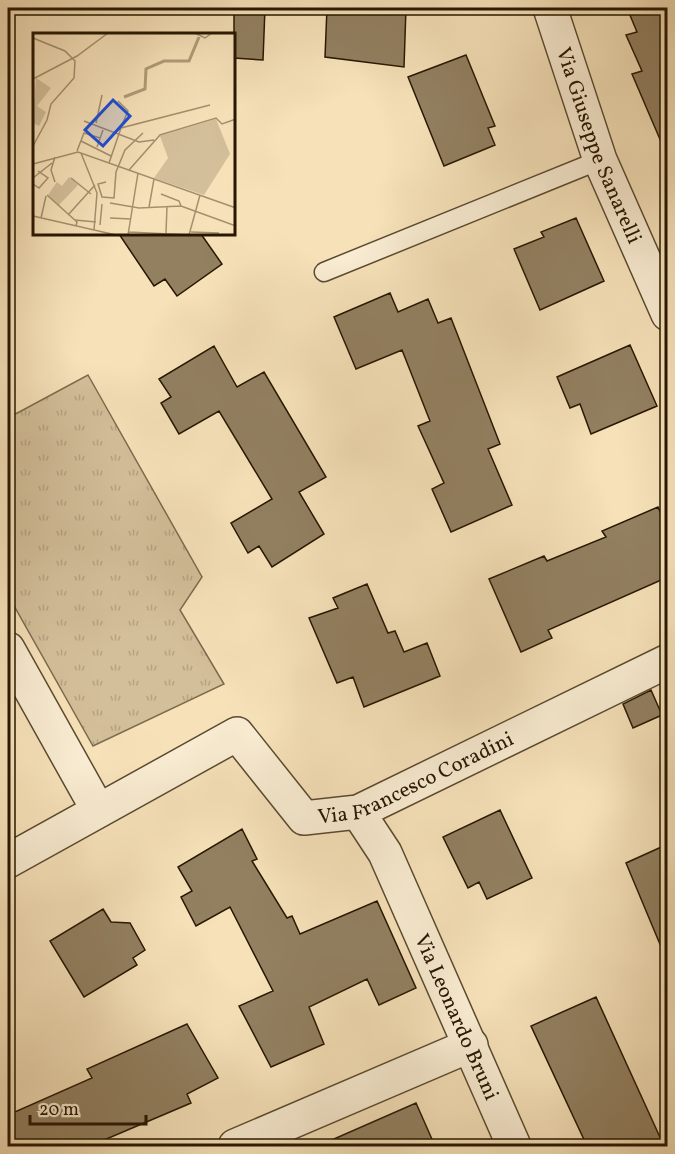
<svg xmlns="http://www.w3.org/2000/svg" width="675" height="1154" font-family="Vollkorn,serif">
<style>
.park{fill:url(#park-tufts);stroke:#7c6b4e;stroke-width:1.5}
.building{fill:#928061;stroke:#261701;stroke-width:1.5}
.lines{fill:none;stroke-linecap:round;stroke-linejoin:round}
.lane-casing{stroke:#5a4a2f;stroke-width:21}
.street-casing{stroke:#5a4a2f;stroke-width:36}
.lane{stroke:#f9ecd2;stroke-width:18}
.street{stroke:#f9ecd2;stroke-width:33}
.labels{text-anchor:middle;stroke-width:5;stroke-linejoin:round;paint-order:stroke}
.street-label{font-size:21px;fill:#261701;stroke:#f9ecd2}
.inset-river{fill:none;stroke:#af9c7a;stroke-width:3}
.inset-road{fill:none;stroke:#a3906f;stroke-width:1.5}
.view{fill:#1d4ed8;fill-opacity:0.15;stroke:#1d4ed8;stroke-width:3}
.inset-edge{fill:none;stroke:#261701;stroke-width:3}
</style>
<defs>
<pattern id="park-tufts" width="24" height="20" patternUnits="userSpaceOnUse" patternTransform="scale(1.5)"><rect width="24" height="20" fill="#d3bf9a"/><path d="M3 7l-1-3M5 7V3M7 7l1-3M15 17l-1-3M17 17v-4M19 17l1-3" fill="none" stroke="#b5a383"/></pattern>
</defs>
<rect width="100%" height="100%" fill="#f6e1b9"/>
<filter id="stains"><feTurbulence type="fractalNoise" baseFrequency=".00333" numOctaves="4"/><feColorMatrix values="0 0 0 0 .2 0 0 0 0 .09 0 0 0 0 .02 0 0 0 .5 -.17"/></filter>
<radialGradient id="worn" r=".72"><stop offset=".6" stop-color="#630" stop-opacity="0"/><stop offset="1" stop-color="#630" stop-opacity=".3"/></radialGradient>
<path class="park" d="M88 375 202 577 180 610 224 684 93 746 8 595V418Z"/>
<path class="building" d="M234 8H265L263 60 234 58Z
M327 8H406L404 67 325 57Z
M627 8H668V158L632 74 642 71 626 35 637 32Z
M466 55 495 126 488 128 495 145 444 166 408 77Z
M576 218 604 281 540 310 514 249 544 237 541 232Z
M119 234H201L222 264 177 296 165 279 154 286Z
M390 293 398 312 428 299 438 323 451 318 500 444 488 449 512 505 451 532 432 489 444 483 418 426 430 421 402 350 356 369 334 317Z
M630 345 657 406 591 434 580 404 570 408 557 377Z
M214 346 237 387 264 372 326 477 299 492 324 534 272 567 259 546 248 553 231 523 272 499 219 411 179 434 161 403 171 397 159 379Z
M658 507 668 530V577L548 630 552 638 521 652 489 579 544 556 547 561 606 537 602 531Z
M367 584 388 633 395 631 404 652 427 643 440 676 364 707 353 677 337 683 309 618 338 608 333 598Z
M651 690 662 715 633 728 623 704Z
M500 810 532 878 487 899 479 882 468 888 443 837Z
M242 829 257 859 252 861 287 918 292 916 300 934 377 901 416 988 379 1005 367 979 309 1007 324 1044 271 1067 239 1006 273 991 230 907 196 926 181 897 192 891 178 867Z
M668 844V961H667L626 863Z
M103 909 111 922 130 923 145 950 133 958 137 965 84 997 50 941Z
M596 997 664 1146H587L531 1026Z
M187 1024 218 1078 187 1094 191 1103 90 1146H8V1115L92 1078 87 1069Z
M416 1103 435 1146H318Z"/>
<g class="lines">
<defs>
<path id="lane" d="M324 272 600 160"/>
<g id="street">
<path id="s1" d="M550 8 600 160 668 314"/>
<path d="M8 649 98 810"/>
<path id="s2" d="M358 812 385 853 514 1146"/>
<path id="s3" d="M8 861 237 734 304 818 358 812 668 661"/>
<path d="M235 1146 471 1045"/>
</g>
</defs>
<use href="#lane" class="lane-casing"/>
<use href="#street" class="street-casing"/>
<use href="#lane" class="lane"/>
<use href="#street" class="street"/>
</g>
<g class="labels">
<g class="street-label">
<text dy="7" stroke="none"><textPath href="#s1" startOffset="146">Via Giuseppe Sanarelli</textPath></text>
<text dy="7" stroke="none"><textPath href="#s3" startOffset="489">Via Francesco Coradini</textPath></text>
<text dy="7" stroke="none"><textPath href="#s2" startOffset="228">Via Leonardo Bruni</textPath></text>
</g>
</g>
<g transform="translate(33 33)">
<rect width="202" height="202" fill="#f6e1b9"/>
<path d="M3 45 18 55 4 73 13 79 6 93 0 90Z" fill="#d3bf9a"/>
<path d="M183 86 197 121 171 162 121 145 135 125 127 103ZM36 144 45 152 26 172 15 162 24 149 29 153Z" fill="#d3bf9a"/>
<path class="inset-river" d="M91 64 112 56 113 36 117 34 131 28H156L166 4"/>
<path class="inset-road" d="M162 0 172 5 179 0M0 5 32 18 42 28 41 45 18 71 14 87 0 113M0 46 44 23 75 0M85 68 95 78 88 94M51 88 106 109 121 107M63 90 69 62M48 108 78 123M64 114 70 97M44 118 51 100 67 105M48 120 64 160 61 197M76 130 88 95 177 72M0 131 45 119 203 175M96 137 127 102 183 85 189 91 203 86M0 145 19 130M38 145 58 161M22 149 18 137 22 124M73 149 65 151 69 164 81 165 83 139 92 117 110 100M0 151 6 155 15 145 5 138M128 161 146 168 148 173M14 162 44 189 43 193M77 170 106 175 148 173 203 193M116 174 121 146M35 182 62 152M0 183 83 202M8 185 13 163M77 185 98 186M42 187 63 189M67 192 69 171M96 199 156 202M158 199 186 200M133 200 134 173M95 202 105 140M156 202 167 162"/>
<path class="view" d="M80 67 97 83 70 113 52 97Z"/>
<rect width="202" height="202" class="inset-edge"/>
</g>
<rect width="675" height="1154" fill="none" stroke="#f6e1b9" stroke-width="30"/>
<rect x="9" y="9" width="657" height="1136" fill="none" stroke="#261701" stroke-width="3"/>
<rect x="15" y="15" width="645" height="1124" fill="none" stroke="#261701" stroke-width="1.5"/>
<path d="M30 1115v9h116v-9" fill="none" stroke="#261701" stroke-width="3"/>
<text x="39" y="1115" font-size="18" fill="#261701" stroke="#f9ecd2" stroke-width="4.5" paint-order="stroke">20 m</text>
<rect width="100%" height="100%" filter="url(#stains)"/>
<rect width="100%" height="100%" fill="url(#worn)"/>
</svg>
